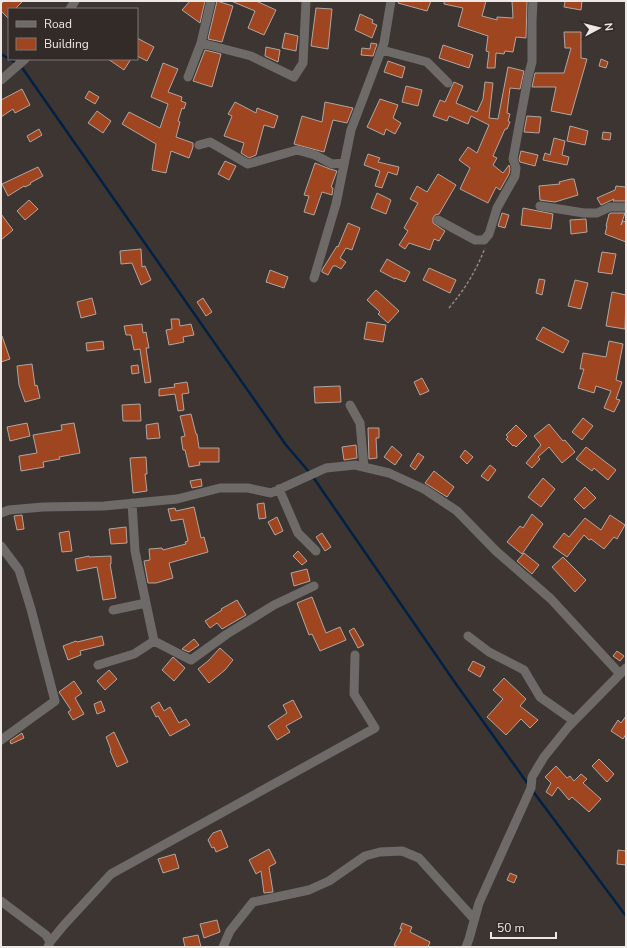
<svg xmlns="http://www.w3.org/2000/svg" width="627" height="948" font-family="'Nunito Sans',sans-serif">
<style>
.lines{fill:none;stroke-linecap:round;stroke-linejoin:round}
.stream{stroke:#002144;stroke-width:2.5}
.building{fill:#9f4621;stroke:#b0a6a2}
.path{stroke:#8e8784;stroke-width:1.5;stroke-dasharray:3 2;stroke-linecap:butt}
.minor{stroke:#6e6a68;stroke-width:9}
</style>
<rect width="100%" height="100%" fill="#3d3532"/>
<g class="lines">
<path class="stream" d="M1 54 9 59
M9 59 16 63
M23 69 286 445 310 473
M313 477 456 684 528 784
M532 790 626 916"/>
</g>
<path class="building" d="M4 1H23L15 9H9V19L1 11V4Z
M190 1H205L200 23 182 10Z
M217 1 233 6 222 42 208 39Z
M231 1H256L276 10 264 35 248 28 255 11Z
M399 1H431L427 11 398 3Z
M444 1H486L482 16 497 20V17L513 18 512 1H527L526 38 516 37 513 52 505 51 504 54 496 53 495 68H487L489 52 486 51 488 36 458 26 463 8 444 4Z
M565 1H582L581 10 564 7Z
M316 8 332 9 328 49 311 46Z
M360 14 373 20 372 23 377 25 372 38 355 30Z
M564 32H581V58L587 59 571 115 551 111 556 87H532L535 73H564L571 48H565Z
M285 33 298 36 296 51 282 48Z
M137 38 154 47 147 61 137 56Z
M371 43 377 44 373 56 361 55 362 48 370 49Z
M443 45 473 55 469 68 439 58Z
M266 47 280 50 278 62 265 56Z
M205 50 221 54 212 87 193 81Z
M108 59H131L124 70Z
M601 59 608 62 606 68 599 66Z
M388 61 405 67 402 78 384 72Z
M163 63 178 69 168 92 182 97 181 101 186 103 184 109 182 108 178 121 180 122 176 137 193 143V147L189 158 171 151 166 173 152 170 156 144 122 124 129 112 160 128 168 104 151 97Z
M508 67 524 71 520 89 510 88 507 113 510 114 508 121 510 122 507 129H505L493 156 497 158 493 165 503 173 509 165 510 169 509 174 500 190 496 187 488 203 460 189 470 168 459 160 468 147 477 153 489 125 471 116 468 124 449 116 447 121 433 116 440 100 445 102 454 82 463 86 456 103 477 112 483 99 485 82 493 83 489 118 498 119Z
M406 86 422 90 418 106 402 102Z
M22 89 30 105 15 113 13 109 1 117V100Z
M89 91 99 97 95 104 85 98Z
M380 99 398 105 393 118 401 123 395 134 386 129 384 135 367 127Z
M235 102 256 113 257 108 278 116 274 128 264 125 256 155 249 158 241 153 244 143 224 136 232 116 228 114Z
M325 102 353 108 347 123 333 120 324 152 294 144 302 116 322 122Z
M97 111 111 121 103 133 88 123Z
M527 116 541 117 539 133 524 132Z
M570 126 588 131 585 145 567 141Z
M39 129 42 135 30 142 27 136Z
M603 132 611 133 610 140 602 139Z
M554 138 565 141 562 155 569 157 567 165 543 160 545 153 550 155Z
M521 151 538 155 535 166 520 162 519 159Z
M368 154 380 158 378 162 399 167 397 175 388 172 382 188 375 186 380 171 364 165Z
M225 161 236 166 229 180 218 174Z
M315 163 330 169 337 171 331 187 333 188 332 195 322 192 314 215 304 212 309 196 304 195Z
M38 167 43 176 30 183 31 184 25 187 24 186 8 196 2 184Z
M438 174 456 185 439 214 435 215 433 218V223L445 231 439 241 434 239 430 250 409 243 405 249 399 245 408 231 404 228 418 203 410 199 417 186 427 192Z
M571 179H574L578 195 555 202 540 200 539 186 560 184 559 182Z
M616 186 626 187V201H613L614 199 601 205 597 198 615 190Z
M377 193 391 200 386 214 371 208Z
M29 200 38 209 25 220 17 211Z
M523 208 553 214 551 229 521 225Z
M502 213 509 215 505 228 498 226Z
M611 213H625L621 225 623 221 626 222V242L605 234 607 226H606L609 214Z
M1 214 13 230 1 240Z
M586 219 587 232 571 234 570 220Z
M348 223 360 228 352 250 346 248 340 258 346 262 341 269 336 266H333L328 275 322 272V270L337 246 338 247Z
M141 249 142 267 145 266 151 280 141 285 132 263 121 264 120 251Z
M602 252 616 254 612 274 598 272Z
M387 259 410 272 405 282 395 278V279L380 271Z
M429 268 456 280 450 293 423 280Z
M270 270 288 277 284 288 266 282Z
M539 279 545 280 542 295 536 293Z
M575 280 588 283 581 309 568 306Z
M376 290 399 311 388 323 378 314 380 312 367 300Z
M612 292 626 295 625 329 606 326Z
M92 298 96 314 81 318 77 302Z
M203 298 212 312 206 316 197 302Z
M171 319H179L180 326 191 324 194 335 183 337 184 342 169 345 166 330 172 329Z
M367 322 386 325 383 342 364 339Z
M142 324 143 333 146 332 149 348H146L151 382 145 383 140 349 134 350 131 335H126L124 326Z
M543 327 569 341 563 353 536 339Z
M2 336 10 359 1 362V337Z
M103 341 104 349 87 351 86 343Z
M609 341 623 344 616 380 622 382 616 399 620 400 614 412 604 408 611 391 596 386 594 393 578 388 584 369H580L583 353 606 357Z
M32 364 35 386 37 385 40 398 25 402 19 385 17 366Z
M138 365 139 373 132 374 131 366Z
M422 378 429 391 420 395 414 382Z
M187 382 189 393 182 394 184 410 178 411 175 394 159 396V389L175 387 174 384Z
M340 386 341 402 315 403 314 387Z
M140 404 141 421H123L122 405Z
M191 414 196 434H197L199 448H219V462H199L200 465 189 467 185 450H183L181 437 185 436 180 416Z
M583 418 593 426 582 440 572 432Z
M27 423 30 436 10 441 7 427Z
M74 423 80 453 59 457 60 459 43 462 44 467 21 471 19 456 37 453 33 435 62 430 61 425Z
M158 423 160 438 147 439 146 425Z
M549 424 563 441 565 440 575 452 562 463 549 447 538 457 540 459 532 468 526 463 541 445 534 436Z
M516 425 527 436 516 447 514 445 513 446 506 439 508 437 506 435Z
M368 428H379V438H376L377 458 369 459Z
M356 445 357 458 344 460 342 447Z
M392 446 402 455 395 465 384 457Z
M586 447 616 470 608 480 594 468 592 471 576 459Z
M465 450 473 457 467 464 460 457Z
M418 453 424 457 415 470 410 466Z
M146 457 147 474H145L147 491 133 493 130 458Z
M490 465 496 470 488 481 481 476Z
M434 471 454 487 447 497 425 483Z
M543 478 555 489 541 507 528 497Z
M201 479 202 486 192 488 190 481Z
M585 487 596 498 584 509 574 499Z
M264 503 266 518 259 519 257 504Z
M194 507 201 538 204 537 208 552 169 563 173 578 156 583H148L144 561 150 560 149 549 162 548 163 550 186 544 185 542 188 541 183 519 171 521 168 509 175 508 176 511Z
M532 514 543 524 522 554 507 542 520 526 523 528Z
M22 515 24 529 17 530 14 516Z
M610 515 625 525 617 539 614 537 604 549 591 539 589 540 584 535 567 557 553 547 564 533 569 537 585 518 601 530Z
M277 517 283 531 275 535 268 522Z
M126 527 127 543 111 544 109 529Z
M69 531 72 551 62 552 59 533Z
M322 533 331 547 325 551 316 537Z
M298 551 307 561 302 565 293 556Z
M524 553 539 565 532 574 517 561Z
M89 556V557L111 556V564H110L116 598 103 600 97 567 77 571 75 559Z
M563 557 586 580 575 592 552 567Z
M307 569 310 581 294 586 291 573Z
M312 597 326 633 340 627 346 640 320 651 312 634 309 635 297 603Z
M237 600 246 615 222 629 217 623 210 628 205 621 222 610 221 609Z
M354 628 364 645 358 648 349 631Z
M102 636 104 645 80 651 81 655 68 660 63 646 76 641 77 642Z
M194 639 199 645 189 652 182 649Z
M220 648 233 660 225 670 209 683 198 669 208 661Z
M617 651 624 656 620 661 613 656Z
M173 657 185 668 174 681 162 670Z
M473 661 485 667 480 677 468 670Z
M109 670 117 679 105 690 97 681Z
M504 678 526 699 520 706 538 720 530 728 521 719 506 735 487 717 503 699 493 690Z
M74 681 82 693 75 698 84 714 73 720 68 712 71 710 59 692Z
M293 700 302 717 286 726 290 732 277 740 268 726 287 713 283 705Z
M101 701 105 711 97 714 94 704Z
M159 702 164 711 170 707 179 723 186 719 190 725 170 736 158 716 156 717 151 707Z
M626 716V734L623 739 611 731 618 720 621 723Z
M114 732 128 762 117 767 110 751 111 750 106 737Z
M22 733 24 738 11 744 10 741Z
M599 759 614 774 607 782 592 766Z
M556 766 567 778 570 776 574 781 581 774 587 779 583 783 601 799 589 812 572 797 569 800 558 787 552 796 546 792 551 783 545 777Z
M221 830 228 847 216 852 214 847 212 848 208 840 213 833Z
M269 849 276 863 269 867 273 892 264 893 261 871 256 874 249 860Z
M618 850 626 851V865L617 864Z
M175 854 179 868 163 873 158 859Z
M510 873 517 876 514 883 507 880Z
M217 920 220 932 204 938 200 924Z
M402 923 412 927 410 932 430 942 428 947H398L394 945 402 929H400Z
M198 935 201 947H185L183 938Z"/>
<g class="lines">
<path class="path" d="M449 308C465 289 476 271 485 248"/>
<path class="minor" d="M70 9 75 1
M201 43 251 56 294 77 303 63 306 1
M382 50 427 62 448 83
M188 77 201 43 211 1
M1 80 25 59
M199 145 210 142 248 164 297 150 315 155 332 164 344 163
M540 206 584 213H597L610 207H626
M438 220 475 240H484L489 234 497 208 515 176 516 168 513 159 528 77 532 62V21L533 1
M314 278 336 204 351 130 384 43 391 1
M350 405 360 423 364 467
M279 489 298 533 316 551
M132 503 135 551 154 641 191 660 227 634 274 605 314 586
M1 513 9 510 43 507 104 506 177 499 220 488H248L271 493 326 468 355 465 389 473 424 489 457 511 496 551 551 599 620 674
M1 546 19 570 31 609 55 701 1 740
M113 610 146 603
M468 636 489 652 524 670 540 697 574 721
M98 665 134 654 154 641
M1 901 46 935 50 942
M48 947 50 942 64 925 111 874 375 728 354 694 355 655
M223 947 230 931 253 902 309 890 329 881 365 856 380 852 402 851 419 858 474 919
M466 947 469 939 479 903 531 788 532 777 544 757 569 726 626 668"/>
</g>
<rect width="627" height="948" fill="none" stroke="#ede8e6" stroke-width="4"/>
<rect x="8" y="8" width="130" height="52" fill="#332b28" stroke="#7d7774"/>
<rect x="16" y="21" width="20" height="6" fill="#6e6a68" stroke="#7d7774"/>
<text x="44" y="28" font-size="12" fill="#ede8e6">Road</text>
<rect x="16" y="38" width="20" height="12" fill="#9f4621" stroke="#7d7774"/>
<text x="44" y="48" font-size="12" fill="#ede8e6">Building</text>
<g transform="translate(599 28) rotate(83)" stroke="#332b28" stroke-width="3" paint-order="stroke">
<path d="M0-3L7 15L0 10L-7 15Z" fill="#ede8e6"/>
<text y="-6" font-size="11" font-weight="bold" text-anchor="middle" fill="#ede8e6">N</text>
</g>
<path d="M491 932v6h65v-6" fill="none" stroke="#ede8e6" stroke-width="2"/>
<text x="497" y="932" font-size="12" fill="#ede8e6" stroke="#332b28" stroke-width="3" paint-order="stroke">50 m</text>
</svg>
